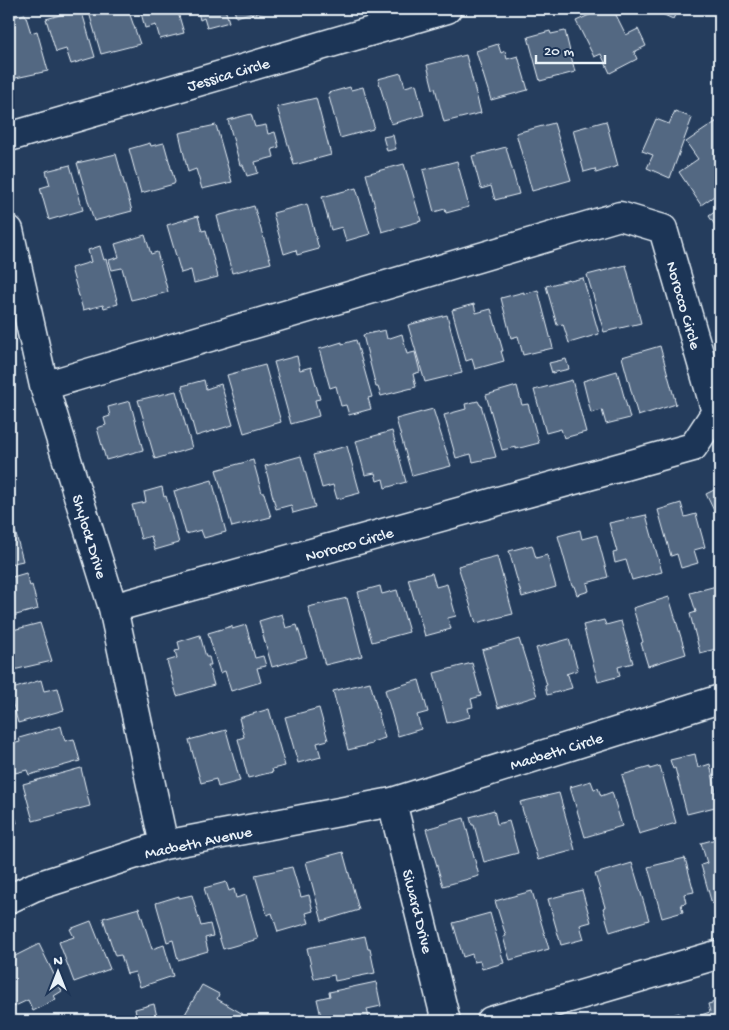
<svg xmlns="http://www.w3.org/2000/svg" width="729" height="1030" font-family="'Gochi Hand',sans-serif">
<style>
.building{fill:#536782;stroke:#e8f1f8}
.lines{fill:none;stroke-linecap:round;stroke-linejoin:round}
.street-casing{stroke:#e8f1f8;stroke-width:31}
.street{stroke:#1d3557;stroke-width:28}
.labels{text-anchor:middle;stroke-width:4.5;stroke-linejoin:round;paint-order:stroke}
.street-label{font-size:16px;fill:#e8f1f8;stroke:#1d3557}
</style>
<rect width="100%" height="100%" fill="#253d5d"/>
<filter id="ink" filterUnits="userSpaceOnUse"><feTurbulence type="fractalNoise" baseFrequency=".02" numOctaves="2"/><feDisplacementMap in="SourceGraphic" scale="10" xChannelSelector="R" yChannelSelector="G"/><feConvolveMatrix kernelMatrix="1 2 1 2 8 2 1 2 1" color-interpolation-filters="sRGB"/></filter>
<g filter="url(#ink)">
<path class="building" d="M81 9 95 57 71 64 66 49 56 52 46 19Z
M88 9H128L140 44 101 54Z
M140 9H177L184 33 160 39 156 25 145 28Z
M186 9H225L229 22 207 28 204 18 200 20 198 12 188 15Z
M234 9H274L250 15V13L236 17Z
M606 9H613L626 35 638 29 646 46 634 52 637 59 610 73 601 54 594 57 576 21 598 11 599 12Z
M660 9H678L673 19 662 14 663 10Z
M25 14 31 33 37 31 48 71 11 79 9 71V18Z
M550 31 551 34 565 31 575 72 540 81 528 37Z
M498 44 501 53 505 51 507 59 518 56 528 90 491 100 476 51Z
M466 55 481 113 444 122 435 88 433 89 427 65Z
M401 73 405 87 416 84 424 115 391 124 378 79Z
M350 87 351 90 363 87 374 126 373 127V129L340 138 328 93Z
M316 98 331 155 294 165 277 107Z
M675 111 692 118 670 178 647 168 653 155 642 151 656 119 669 124Z
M251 114 255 127 266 125 268 134 275 132 279 147 272 149 274 157 255 162 258 173 247 176 243 165H240L228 120Z
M606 121 618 166 596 173 595 169 584 172 573 130Z
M717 121 720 125V192L701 205 679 172 698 159 686 142Z
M554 123 571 180 532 191 516 133Z
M216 125 232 182 202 189 196 169 188 172 179 133Z
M393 135 396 149 387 151 383 137Z
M150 143 151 146 164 143 175 182 174 184 141 193 129 149Z
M506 147 519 194 495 200 491 186 481 189 472 156Z
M116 154 132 211 94 221 77 163Z
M457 161 469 207 446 213 445 209 434 212 423 170Z
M404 164 421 221 382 232 366 174Z
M70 165 83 210 49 220 40 188 50 185 46 171Z
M356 188 370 234 346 241 342 227 331 230 322 197Z
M307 204 319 249 297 255 296 250 284 254 273 213Z
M254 206 271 263 232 273 217 216Z
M720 208V233L709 216Z
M198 216 202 231 206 230 218 277 194 283 191 270 181 273 167 225Z
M145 235 151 254 157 252 168 292 145 298 144 297 131 300 122 268 112 270 109 260 119 257 115 244Z
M100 246 104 260 106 259 118 304 104 308 103 305 83 310 71 268 91 262 88 250Z
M626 265 641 323 604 332 587 275Z
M583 278 599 334 569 343 563 324 557 325 546 286 569 280 570 281Z
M538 290 553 348 523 355 518 336 511 338 501 298 524 292V294Z
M474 304 476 313 491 309 503 351H501L504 361 475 369 472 359 466 361 452 310Z
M447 315 462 373 425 382 408 325Z
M385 330 387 339 402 334 407 354 415 352 420 372 413 374 416 387 381 396 378 387H376L363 335Z
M356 340 372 397 368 398 371 409 349 415 346 405 341 406 336 386 330 388 319 349 342 342V344Z
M660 346 676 404 638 416 622 357Z
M297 356 300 370 311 367 320 399 315 400 319 416 291 424 274 362Z
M566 359 569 369 552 373 549 363Z
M265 365 281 422 244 433 227 375Z
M617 371 630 418 606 424 602 410 591 413 583 381Z
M204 380 206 389 221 384 233 425 196 436 182 386Z
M572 380 586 432 564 438 561 429 546 433 534 390Z
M517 386 522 405 528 404 539 443 516 449V447L502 450 486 395Z
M176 391 192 448 155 459 138 400Z
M130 401 143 450 106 460 97 428 106 425 104 418 110 416 108 407Z
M478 401 480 405H481L496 457 473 462 471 454 456 458 444 415 466 409 465 404Z
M433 409 451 466 412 476 396 419Z
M392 431 406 482 385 488 383 479 377 481 375 473 365 475 356 441Z
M347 446 360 493 337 499 333 485 322 488 313 455Z
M301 456 315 507 293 513 291 505 276 509 265 466Z
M253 460 262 493H264L271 517 232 527 216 470Z
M212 480 226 532 204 538 201 530 186 534 174 491Z
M162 487 164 497 166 496 179 543 155 550 151 536 141 539 132 505 146 502 144 492Z
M720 487V523L706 494Z
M681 503 685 517 696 514 705 547 694 550 698 563 681 568 677 554 671 556 658 510Z
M646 515 662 572 632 580 626 560 615 563 613 553 617 552 609 523Z
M9 523H11L14 532 15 531 23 561 9 564Z
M580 530 582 539 597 535 608 577 587 583 589 591 577 595 574 586H572L558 536Z
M532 545 536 558 547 555 556 587 522 597 509 551Z
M497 556 513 614 476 623 458 566Z
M26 573 30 586 32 585 38 609 9 617V578Z
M432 573 436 587 447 584 456 616 448 618 451 629 425 636 408 579Z
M720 585V648L700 653 690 614 696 612 690 593Z
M380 586 382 594 397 590 409 632 372 642 358 592Z
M669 597 686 654 648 666 641 643 643 642 633 608Z
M347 598 362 656 325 665 308 607Z
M282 614 286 628 297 625 307 657 272 667 259 621Z
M604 620 606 625 621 621 633 663 618 667 620 676 598 682 583 625Z
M40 623 52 661 9 671V631Z
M246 625 255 658 263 656 266 666 257 668 261 682 231 691 225 671 220 673 208 633 232 626V629Z
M200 635 206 657H209L211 665H208L214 685 177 696 167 661 177 658 175 651 180 650 178 642Z
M519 639 537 696 498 708 482 650Z
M569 639 578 670 566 674 568 675 572 688 547 695 545 686 547 685 536 648Z
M472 663 481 696 471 699 473 707 468 708 470 717 447 723 434 673Z
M41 680 44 691 58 688 64 710 18 723 9 690Z
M419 680 428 712 417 715 421 729 398 736 385 690Z
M370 682 385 738 372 742V744L348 750 333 691Z
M319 708 328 740 317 743 321 757 298 763 285 717Z
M269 709 285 766 272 769 273 772 248 778 238 739 244 737 239 718Z
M61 726 65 741 74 739 80 761 29 775 27 770 15 773 9 745 20 742 19 738Z
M226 730 240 781 218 787 216 779 201 783 189 740Z
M695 754 698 768 710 764 719 806 687 814 675 768 673 769 670 760Z
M660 766 676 823 639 834 622 775 650 767V769Z
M81 768 90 806 33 821 23 784Z
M591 781 594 789 598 788 601 796 612 792 622 826 585 837 570 787Z
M559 793 575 850 538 860 520 802Z
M9 796 17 823 9 825Z
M494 810 497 824 509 821 518 853 484 862 474 825H472L470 817Z
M464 818 479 876 443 886 426 829Z
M720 838V902L712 904 701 865 707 863 701 843Z
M343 852 359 910 322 921 306 862Z
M685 858 694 892 684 894 686 903 681 904 683 912 662 918 648 867Z
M632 863 649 920 610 932 603 908 605 907 595 874Z
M292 867 301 897 309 895 313 911 306 913 309 923 278 932 272 913 267 915 255 875Z
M226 882 229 891 234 889 236 898 246 895 258 939 223 949 204 888Z
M582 890 591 922 580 925 584 939 561 945 548 899Z
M532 891 549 949 510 960 503 937 506 936 495 901Z
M192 895 201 926 210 924 213 936 205 938 208 951 178 960 173 940 167 942 156 903 179 896V898Z
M139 908 152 949 164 945 173 976 140 987 135 972 127 974 121 955 115 956 103 918Z
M490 913 504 963 482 969 480 961 474 962 472 954 463 957 453 923Z
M91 921 110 969 74 982 59 942 74 937 70 929Z
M365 936 368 949H370L375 973 335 981 334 975 314 979 307 948Z
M39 944 62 991 54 996 56 999 33 1011 28 1000 13 1007 9 999V959Z
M376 982 381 1006 367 1009 369 1018 355 1021H322L317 999 330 996 329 992Z
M202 985 219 994 217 999 243 1014 239 1021H181Z
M720 1001V1021H696L695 1017 710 1012 708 1004Z
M154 1004 158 1021H107L136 1014 135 1009Z
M679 1013 681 1021H650Z"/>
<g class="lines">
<defs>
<path id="street" d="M9 137 447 9
M9 230 44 386 113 608 164 845
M44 386 620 216 663 229 716 412 693 447 113 608
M392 802 446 1021
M9 899 34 887 164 845 392 802 720 699
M491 1021 720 954"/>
</defs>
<use href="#street" class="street-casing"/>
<use href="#street" class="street"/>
</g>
</g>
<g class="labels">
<g class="street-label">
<text transform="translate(228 73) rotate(-16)" y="6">Jessica Circle</text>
<text transform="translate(685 305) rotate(74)" y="6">Norocco Circle</text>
<text transform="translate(91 536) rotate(73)" y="6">Shylock Drive</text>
<text transform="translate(349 543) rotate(-16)" y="6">Norocco Circle</text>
<text transform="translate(556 750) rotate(-17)" y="6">Macbeth Circle</text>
<text transform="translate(198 841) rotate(-12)" y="6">Macbeth Avenue</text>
<text transform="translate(419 911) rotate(76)" y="6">Siward Drive</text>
</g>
</g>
<rect width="729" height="1030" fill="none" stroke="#1d3557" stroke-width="30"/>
<rect x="15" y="15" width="699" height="1000" fill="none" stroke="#e8f1f8" stroke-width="2" filter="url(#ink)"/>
<g transform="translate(58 972)" stroke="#1d3557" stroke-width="4" paint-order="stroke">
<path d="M0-4L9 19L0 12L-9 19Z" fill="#e8f1f8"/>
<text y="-8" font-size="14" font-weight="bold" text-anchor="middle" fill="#e8f1f8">N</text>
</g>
<path d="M536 55v8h69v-8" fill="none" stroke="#e8f1f8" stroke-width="2.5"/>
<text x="544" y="55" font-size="15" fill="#e8f1f8" stroke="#1d3557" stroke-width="4" paint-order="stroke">20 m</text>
</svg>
